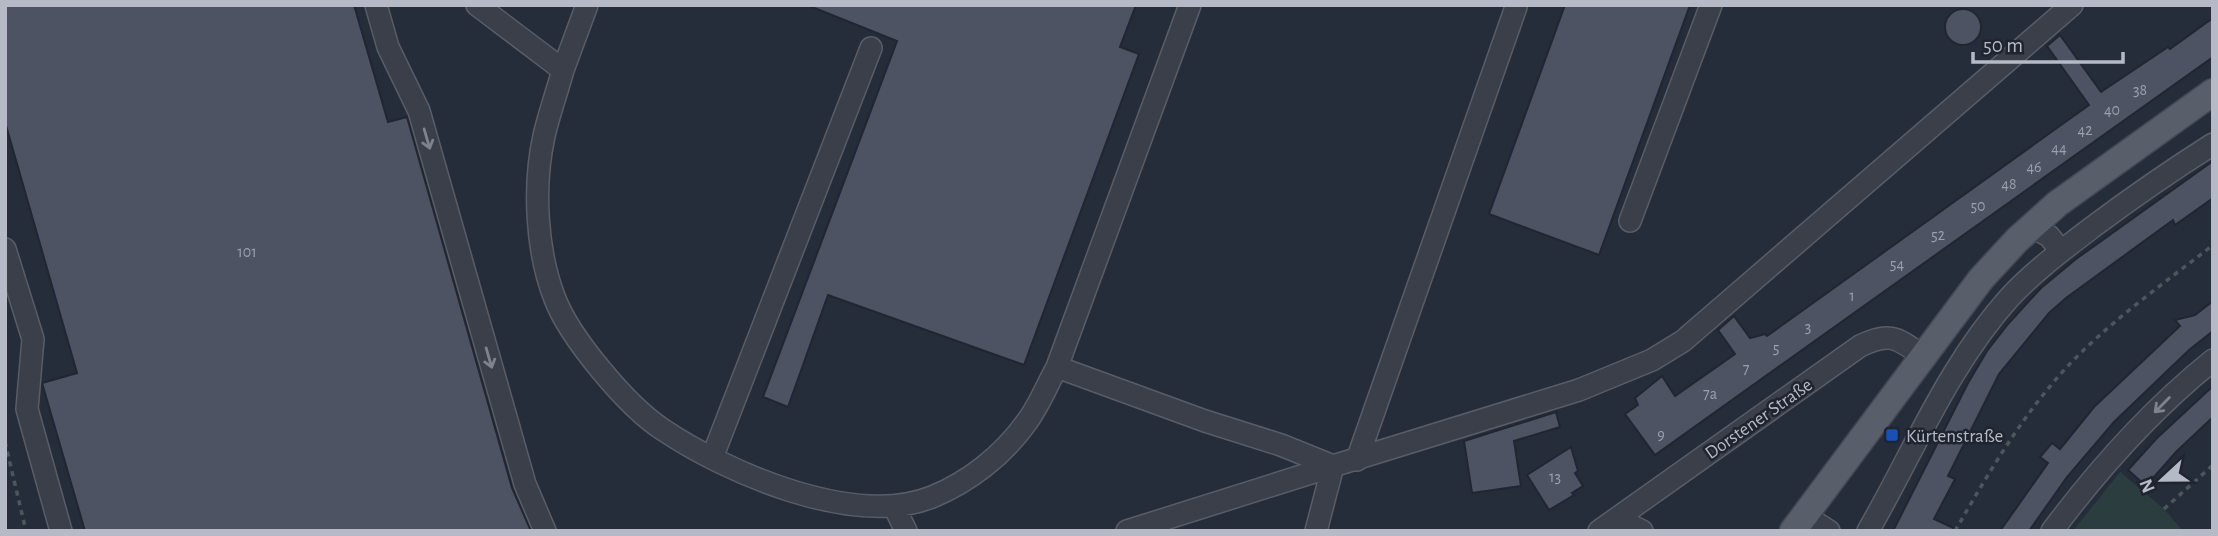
<svg xmlns="http://www.w3.org/2000/svg" width="2218" height="536" font-family="'Alegreya Sans',sans-serif">
<style>
.green{fill:#2c3d3f}
.building{fill:#4d5362;stroke:#212631;stroke-width:2}
.lines{fill:none;stroke-linecap:round;stroke-linejoin:round}
.minor-casing{stroke:#585d68;stroke-width:24}
.major-casing{stroke:#434853;stroke-width:29}
.path{stroke:#4a585c;stroke-width:3.5;stroke-dasharray:5 5;stroke-linecap:butt}
.minor{stroke:#3a3f4a;stroke-width:21}
.major{stroke:#585e6a;stroke-width:26}
.oneway{stroke:#7e838e}
.transit-dot{fill:#1a4fb4;stroke:#1f242f;stroke-width:2.5}
.labels{text-anchor:middle;stroke-width:5;stroke-linejoin:round;paint-order:stroke}
.number-label{font-size:16px;fill:#9ba0ad}
.street-label{font-size:19px;fill:#b5bac6;stroke:#1f242f}
.poi-label{font-size:19px;fill:#b5bac6;stroke:#1f242f;text-anchor:start}
</style>
<rect width="100%" height="100%" fill="#262d3a"/>
<path class="green" d="M2120 472 2164 509 2183 531H2073Z"/>
<path class="building" d="M5 5H354L388 122 407 117 512 488 531 531H85L42 383 77 373 5 122Z
M807 5H1136L1120 47 1139 54 1024 365 828 295 788 407 763 397 897 41Z
M1565 5H1690L1599 255 1489 214Z
M1945 27a18 18 0 1 1 36 0a18 18 0 1 1-36 0Z
M2213 18V57L1655 455 1625 414 1638 405 1635 398 1662 376 1675 396 1735 354 1718 330 1734 316 1750 338 1765 334 1767 336 2089 105 2047 46 2060 35 2101 92 2168 47 2170 49Z
M2213 161V198L2175 225 2173 220 2066 298 2049 313 1999 374 1948 476 1955 479 1934 519 1960 531H1893L1968 383 1987 351 2008 324 2041 288 2076 259Z
M2213 301V331L2189 350 2114 422 2067 477 2029 531H2000L2048 463 2040 457 2052 443 2060 449 2094 407 2180 326 2175 320 2195 315Z
M2213 386V417L2176 452 2146 486 2128 470 2157 438Z
M1556 412 1560 427 1514 441 1521 486 1472 493 1464 441Z
M1571 447 1578 471 1575 473 1583 486 1572 493 1574 495 1549 510 1527 475Z"/>
<g class="lines">
<defs>
<path id="minor" d="M376 5 388 47 419 111 525 484 545 531
M477 5 563 70C557 92 549 114 544 136 533 186 536 251 555 299 570 338 627 406 662 429 727 473 854 528 932 497 969 482 1003 455 1026 423 1039 406 1047 385 1057 367L1190 5
M563 70 587 5
M1630 221 1711 5
M2032 227 2049 236 2061 251
M5 249 33 339 27 409 61 531
M1057 367 1205 421 1281 445 1333 466 1579 390 1652 360 1683 341 2072 5
M712 458 871 48
M1357 460 1516 7
M894 506 906 531
M1623 514 1632 526 1642 531
M1804 515 1829 531
M1127 531 1333 466 1316 531
M1599 531 1860 346C1890 331 1897 338 1923 356
M1868 531C1913 453 1948 366 2009 298 2034 271 2065 248 2094 226 2133 197 2172 170 2213 144
M2052 531C2099 468 2152 409 2213 360"/>
<path id="major" d="M1793 531 1981 279 2017 240 2057 204 2213 92"/>
</defs>
<use href="#minor" class="minor-casing"/>
<use href="#major" class="major-casing"/>
<path class="path" d="M5 442 26 531
M2164 509 2213 465
M1955 531C1988 474 2021 417 2066 368 2109 322 2163 284 2213 245"/>
<use href="#minor" class="minor"/>
<use href="#major" class="major"/>
</g>
<defs><path id="oneway-shaft" d="M-6 0H5M1.5-3L5.5 0L1.5 3" fill="none" stroke-width="1.6" stroke-linecap="round" stroke-linejoin="round" transform="scale(1.75)"/></defs>
<g class="oneway">
<use href="#oneway-shaft" transform="translate(427 139) rotate(74)"/>
<use href="#oneway-shaft" transform="translate(489 358) rotate(74)"/>
<use href="#oneway-shaft" transform="translate(2162 405) rotate(135)"/>
</g>
<rect class="transit-dot" x="1885" y="428" width="14" height="14" rx="3.5"/>
<g class="labels">
<g class="number-label">
<text x="2140" y="95">38</text>
<text x="2112" y="115">40</text>
<text x="2085" y="135">42</text>
<text x="2059" y="153">44</text>
<text x="2034" y="172">46</text>
<text x="2009" y="189">48</text>
<text x="1978" y="211">50</text>
<text x="1938" y="240">52</text>
<text x="247" y="257">101</text>
<text x="1897" y="269">54</text>
<text x="1852" y="301">1</text>
<text x="1808" y="332">3</text>
<text x="1776" y="353">5</text>
<text x="1746" y="374">7</text>
<text x="1710" y="399">7a</text>
<text x="1661" y="440">9</text>
<text x="1555" y="482">13</text>
</g>
<g class="street-label">
<text transform="translate(1758 418) rotate(-35)" y="7">Dorstener Straße</text>
</g>
<g class="poi-label">
<text x="1906" y="442">Kürtenstraße</text>
</g>
</g>
<rect width="2218" height="536" fill="none" stroke="#b5bac6" stroke-width="14"/>
<g transform="translate(2162 480) rotate(248)" stroke="#1f242f" stroke-width="5" paint-order="stroke">
<path d="M0-5L12 26L0 18L-12 26Z" fill="#b5bac6"/>
<text y="-10" font-size="19" font-weight="bold" text-anchor="middle" fill="#b5bac6">N</text>
</g>
<path d="M1973 52v10h150v-10" fill="none" stroke="#b5bac6" stroke-width="3.5"/>
<text x="1983" y="52" font-size="21" fill="#b5bac6" stroke="#1f242f" stroke-width="5" paint-order="stroke">50 m</text>
</svg>
